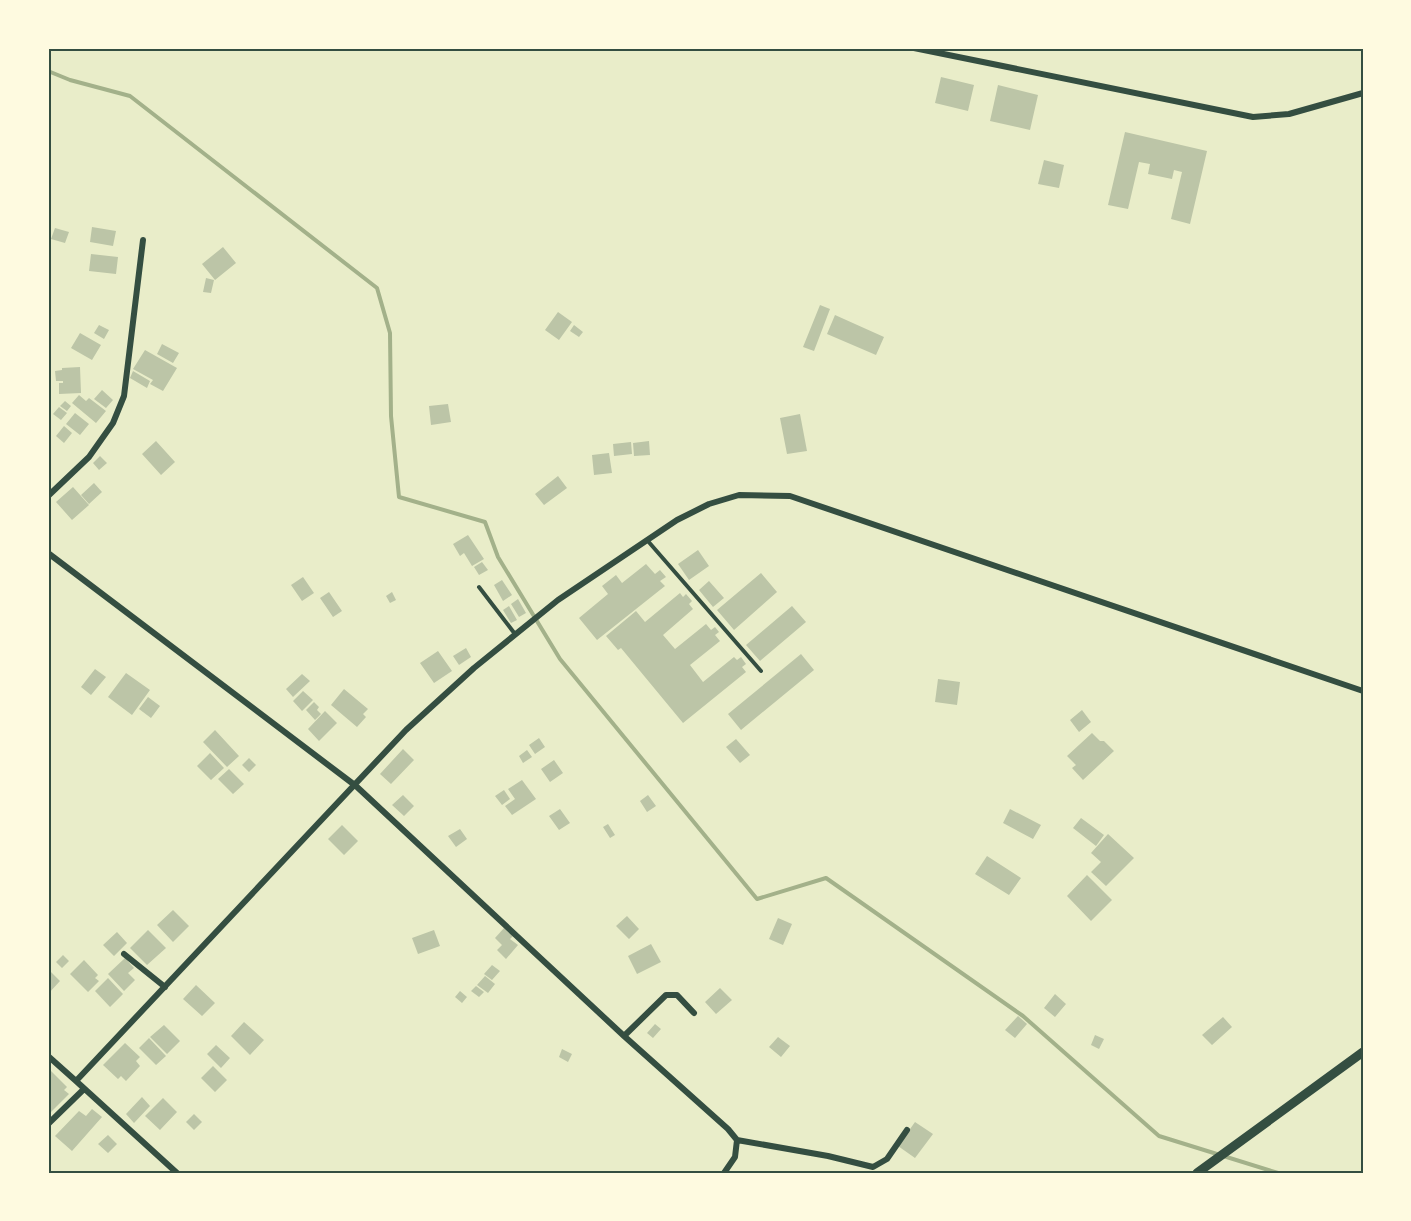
<svg xmlns="http://www.w3.org/2000/svg" width="1411" height="1221" font-family="'Fira Sans',sans-serif">
<style>
.lines{fill:none;stroke-linecap:round;stroke-linejoin:round}
.stream{stroke:#a3b18a;stroke-width:4}
.building{fill:#bcc5a7}
.service{stroke:#344e41;stroke-width:4}
.minor{stroke:#344e41;stroke-width:6}
.tertiary{stroke:#344e41;stroke-width:9}
.neatline{fill:none;stroke:#344e41;stroke-width:2}
</style>
<rect width="100%" height="100%" fill="#e9edc9"/>
<g class="lines">
<path class="stream" d="M48 71 70 80 130 96 377 288 390 333 391 416 399 497 485 522 498 557 560 659 757 899 826 878 1023 1016 1159 1136 1278 1173"/>
</g>
<path class="building" d="M941 77 974 85 968 111 935 103Z
M998 85 1038 95 1030 130 990 121Z
M1125 132 1207 151 1190 224 1171 219 1182 172 1174 170 1172 179 1148 174 1150 164 1139 162 1128 209 1108 205Z
M1044 160 1064 165 1059 188 1038 184Z
M92 227 116 231 113 246 90 242Z
M55 228 69 232 65 243 51 239Z
M223 247 236 263 215 280 202 264Z
M91 254 118 257 116 274 89 271Z
M206 278 214 280 211 293 203 292Z
M820 305 830 309 814 351 803 347Z
M558 312 572 322 559 340 545 330Z
M835 315 884 337 876 355 827 334Z
M99 325 109 330 104 339 94 333Z
M574 325 583 332 579 337 570 331Z
M80 333 101 345 92 360 71 348Z
M162 344 179 353 173 363 157 354Z
M145 350 177 368 163 391 150 384 153 380 133 369Z
M80 367 81 393 59 394V383H63V381H56L55 371 62 370V368Z
M133 371 150 381 147 388 130 378Z
M102 390 113 400 106 408 94 399Z
M79 395 86 401 89 398 106 411 96 423 72 403Z
M65 401 71 406 67 411 60 406Z
M448 404 451 422 431 425 429 406Z
M59 407 67 413 61 420 53 414Z
M75 413 89 424 80 435 66 424Z
M800 414 807 451 787 454 780 418Z
M64 426 72 433 64 443 56 436Z
M156 441 175 462 161 475 142 454Z
M649 441 650 455 634 456 633 443Z
M631 442 632 454 614 456 613 444Z
M609 453 612 473 594 475 592 455Z
M100 456 107 463 99 470 93 463Z
M558 476 567 488 544 505 535 494Z
M94 483 102 492 89 504 81 495Z
M73 487 89 505 72 520 56 502Z
M468 535 484 559 472 566 464 553 460 556 453 544Z
M698 550 709 566 689 580 678 564Z
M482 562 488 570 479 575 474 567Z
M646 564 655 574 660 570 666 577 660 581 665 586 597 640 579 618 608 594 602 586 616 575 622 583Z
M761 573 777 592 734 630 717 610Z
M303 577 314 593 302 601 291 585Z
M502 580 512 595 503 601 494 585Z
M709 581 724 598 713 607 699 590Z
M329 592 342 611 333 617 320 598Z
M392 592 396 600 390 603 386 596Z
M680 593 683 597 686 594 692 601 689 604 693 609 663 635 675 649 706 624 711 630 715 627 719 632 715 635 720 641 690 665 703 682 734 657 737 660 741 657 746 664 742 667 746 672 683 723 621 648 618 650 606 636 636 611 645 622Z
M518 599 526 613 519 617 511 604Z
M509 606 517 620 511 623 503 610Z
M792 606 806 622 760 661 746 645Z
M466 648 471 657 459 665 453 656Z
M438 651 452 671 434 683 420 663Z
M801 654 814 670 741 730 728 714Z
M95 669 106 677 91 695 81 687Z
M126 673 150 690 132 715 108 697Z
M302 674 310 681 293 697 286 689Z
M938 679 960 682 957 705 935 702Z
M344 689 368 709 363 714 366 717 357 727 331 705Z
M303 691 313 700 302 711 293 701Z
M148 697 160 706 151 718 139 709Z
M314 702 319 707 317 710 321 714 315 720 306 710Z
M1082 710 1091 722 1079 732 1070 720Z
M325 711 337 723 319 741 308 729Z
M215 730 239 756 227 767 203 742Z
M1092 733 1100 741H1104L1114 751 1083 780 1072 768 1076 765 1067 756Z
M539 738 545 747 535 754 529 745Z
M736 739 750 755 740 763 726 747Z
M403 749 414 760 391 784 380 774Z
M527 750 532 757 523 763 519 756Z
M210 753 224 768 211 780 197 766Z
M249 758 256 765 249 772 242 765Z
M554 760 563 773 550 782 541 769Z
M229 769 244 784 233 794 218 779Z
M522 780 536 799 512 815 505 806 515 799 508 789Z
M504 790 510 799 502 805 495 796Z
M403 795 414 806 404 816 392 805Z
M648 795 656 806 647 812 640 801Z
M560 809 570 823 559 830 549 816Z
M1010 809 1041 825 1033 839 1003 823Z
M1081 818 1104 835 1096 846 1073 828Z
M608 824 615 835 610 838 603 827Z
M342 825 358 841 344 855 328 839Z
M460 829 467 839 456 847 448 836Z
M1108 834 1134 858 1106 886 1091 872 1101 862 1091 853Z
M987 856 1021 878 1009 895 975 874Z
M1087 875 1112 900 1091 921 1067 896Z
M173 910 189 926 173 942 157 925Z
M627 916 639 929 629 939 616 926Z
M778 918 792 924 783 945 769 939Z
M504 928 513 936 510 939 518 945 506 959 497 950 502 945 495 938Z
M148 930 166 948 147 965 130 948Z
M434 930 440 946 418 954 412 938Z
M117 932 127 943 114 956 103 945Z
M651 944 661 962 637 974 628 956Z
M63 955 69 961 62 968 56 962Z
M125 958 134 968 128 973 135 980 124 991 108 974Z
M84 960 98 975 95 978 99 981 88 992 70 974Z
M492 965 500 971 492 980 484 974Z
M48 969 60 981 48 994Z
M485 976 495 984 488 993 477 985Z
M108 978 123 994 110 1007 95 991Z
M196 985 215 1003 202 1016 183 999Z
M476 986 484 992 479 997 471 991Z
M720 988 732 1000 716 1014 705 1002Z
M460 991 467 997 462 1003 455 997Z
M1055 994 1066 1004 1055 1017 1044 1008Z
M1018 1016 1027 1024 1015 1038 1005 1030Z
M1223 1017 1232 1027 1212 1045 1202 1035Z
M244 1022 264 1040 250 1055 231 1036Z
M655 1024 661 1029 653 1038 647 1033Z
M164 1025 180 1041 167 1054 150 1037Z
M1095 1035 1104 1039 1099 1049 1091 1045Z
M778 1037 790 1046 781 1057 769 1047Z
M149 1038 166 1056 156 1065 139 1048Z
M125 1043 140 1057 136 1061 140 1066 126 1081 121 1076 118 1079 103 1065Z
M216 1045 230 1058 221 1068 207 1054Z
M562 1049 572 1054 568 1062 559 1057Z
M213 1066 227 1080 215 1092 201 1078Z
M51 1071 67 1087 64 1090 69 1094 48 1115V1074Z
M142 1097 150 1106 134 1123 126 1114Z
M163 1098 177 1112 160 1130 145 1116Z
M92 1109 102 1117 72 1151 55 1136 79 1111 86 1116Z
M194 1114 202 1122 194 1130 186 1122Z
M915 1122 933 1134 915 1158 898 1146Z
M108 1135 117 1144 108 1153 98 1144Z"/>
<g class="lines">
<path class="service" d="M647 540 761 671
M479 587 515 634"/>
<path class="minor" d="M914 48 1253 117 1289 114 1363 93
M48 496 89 457 113 423 124 396 143 240
M48 553 356 786 624 1036 728 1129 737 1140 735 1157 724 1173
M124 954 165 987
M624 1036 666 995H677L694 1013
M48 1056 76 1081
M48 1124 84 1089
M737 1140 828 1156 873 1167 887 1159 907 1130
M177 1173 76 1081 406 730 474 668 558 600 677 520 709 504 739 495 790 496 1363 691"/>
<path class="tertiary" d="M1197 1173 1363 1052"/>
</g>
<rect width="1411" height="1221" fill="none" stroke="#fefae0" stroke-width="99"/>
<rect x="50" y="50" width="1312" height="1122" class="neatline"/>
</svg>
